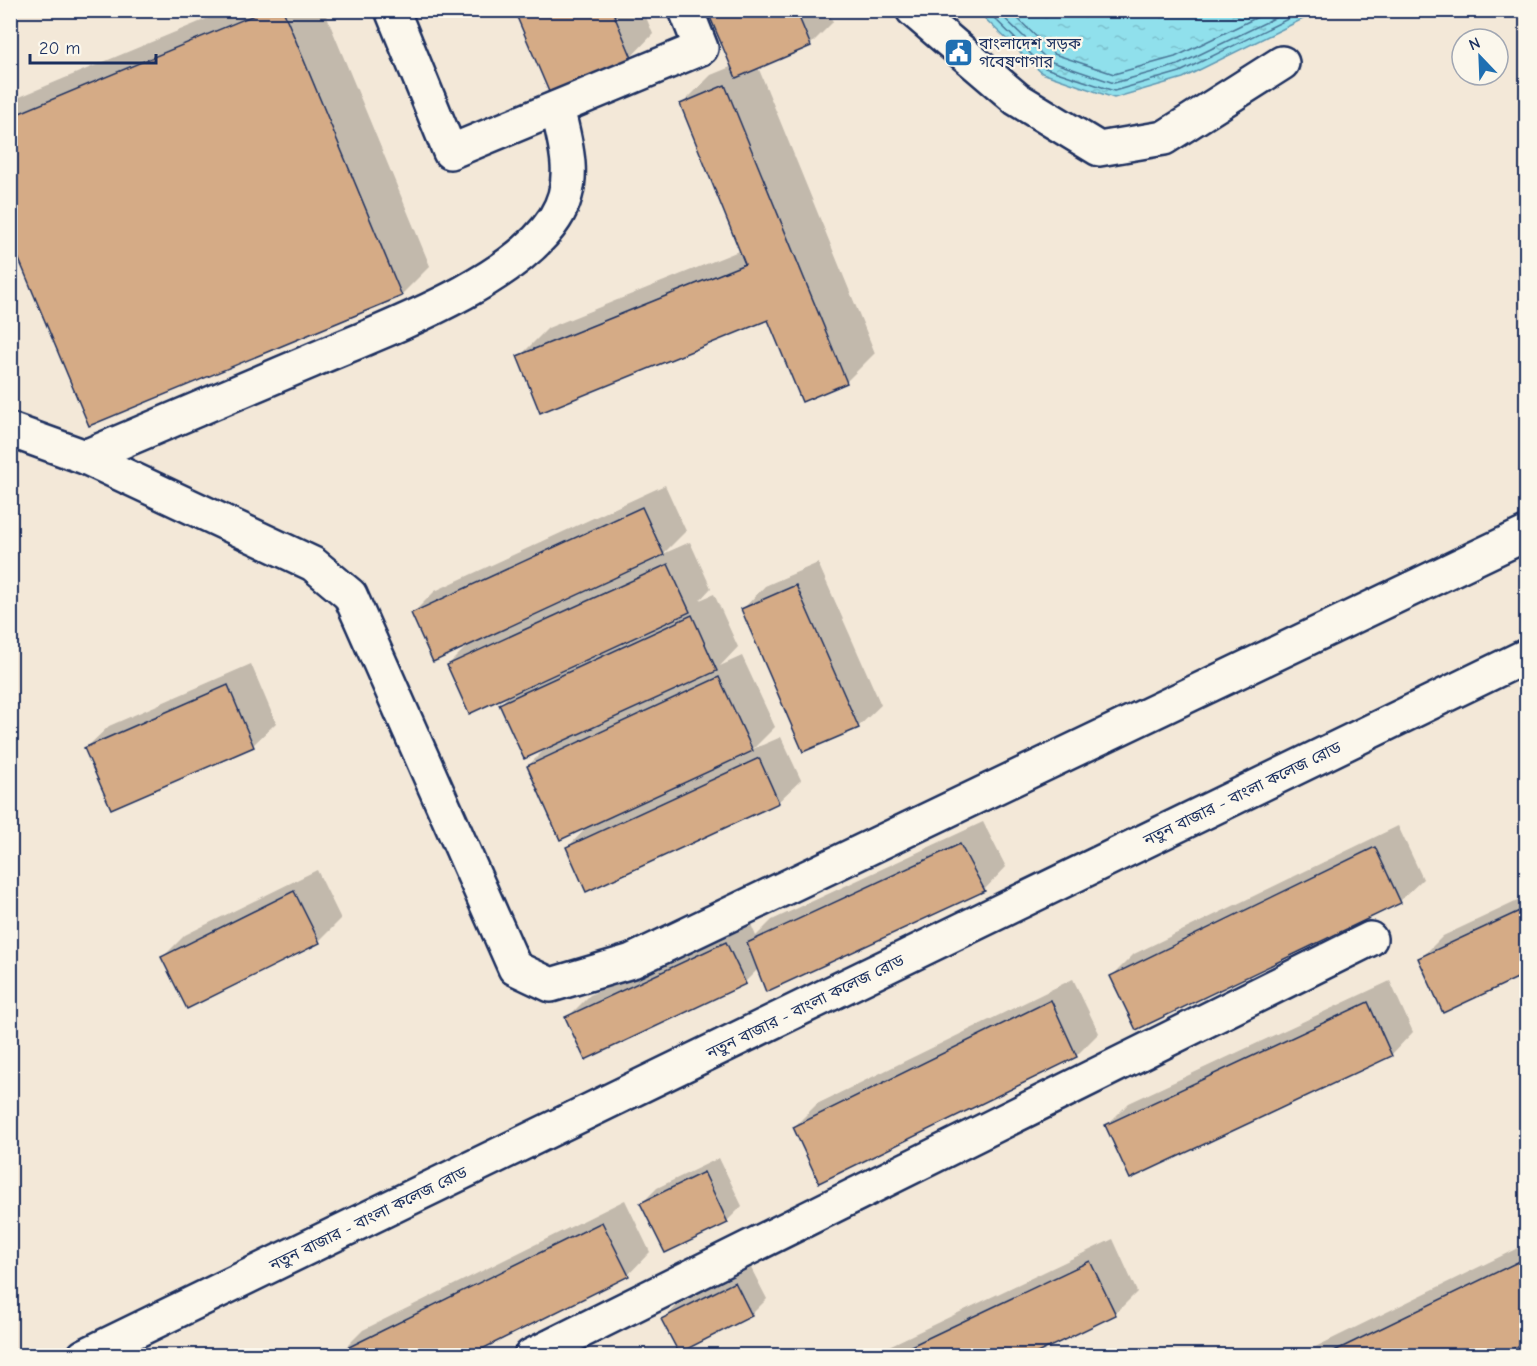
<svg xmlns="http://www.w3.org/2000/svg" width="1537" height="1366" font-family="'Comic Neue','Noto Sans Bengali',sans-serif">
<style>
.water{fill:url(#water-ripples);stroke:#6199b3;stroke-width:1.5}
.shadow{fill:#0003}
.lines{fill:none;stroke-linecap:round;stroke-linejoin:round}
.shore{stroke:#4a7697;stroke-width:1.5}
.building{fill:#d5ab86;stroke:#1b2f5e;stroke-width:1.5}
.minor-casing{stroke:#1b2f5e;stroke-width:38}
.minor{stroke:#fbf7ec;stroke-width:33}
.labels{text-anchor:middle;stroke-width:4.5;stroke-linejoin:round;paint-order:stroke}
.poi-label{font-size:16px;fill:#1b2f5e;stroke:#fbf7ec;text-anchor:start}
.street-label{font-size:16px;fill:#1b2f5e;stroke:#fbf7ec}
</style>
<defs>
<pattern id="water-ripples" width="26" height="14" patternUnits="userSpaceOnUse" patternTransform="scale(1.5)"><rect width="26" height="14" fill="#90e0ec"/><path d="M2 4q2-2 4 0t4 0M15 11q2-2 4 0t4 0" fill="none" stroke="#7cc0cd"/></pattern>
</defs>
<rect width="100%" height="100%" fill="#f3e8d8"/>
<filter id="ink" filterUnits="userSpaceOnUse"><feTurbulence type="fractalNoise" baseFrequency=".0167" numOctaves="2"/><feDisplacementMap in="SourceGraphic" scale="12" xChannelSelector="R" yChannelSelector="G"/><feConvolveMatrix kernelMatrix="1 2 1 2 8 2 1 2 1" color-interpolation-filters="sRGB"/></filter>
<g filter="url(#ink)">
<path class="water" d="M977 11H1319L1183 78 1114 98 1042 73Z"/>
<path class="shadow" d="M228 10H324L430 266 401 295 10 234V101Z
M515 10H643L653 34 631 57Z
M709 10H828L833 22 810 45 758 67 875 353 846 382 769 319 519 357 548 328 741 250 682 104 711 75 733 66Z
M665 485 686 531 663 554 690 542 711 588 700 600 714 594 738 647 720 666 742 656 775 727 753 749 781 737 801 780 778 802 568 847 589 825 528 766 547 747 501 704 511 693 448 665 469 644 412 614 435 591Z
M818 563 881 705 858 727 743 609 765 586Z
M251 664 276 723 253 745 86 748 109 726Z
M983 822 1006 867 984 890 759 968 745 982 567 1018 590 995 749 920 756 936 772 920Z
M1398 826 1423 879 1400 901 1112 976 1134 954Z
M317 870 341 919 319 941 163 957 185 935Z
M1526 897V972L1444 1011 1420 959 1443 936Z
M1073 979 1099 1033 1077 1055 820 1181 794 1127 817 1104Z
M1390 981 1413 1032 1391 1055 1107 1125 1129 1103Z
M719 1158 742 1206 727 1221 665 1251 642 1203 657 1188Z
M625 1200 650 1252 628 1275 341 1352 363 1330Z
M1113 1239 1137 1292 1115 1314 1028 1356H868Z
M1526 1244V1340L1495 1356H1297Z
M751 1268 767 1299 751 1315 680 1351 663 1320 678 1304Z"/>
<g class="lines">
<path class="shore" d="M986 10 1045 68 1114 91 1180 72 1306 10
M996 10 1049 61 1114 83 1178 65 1291 10
M1009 10 1054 54 1114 74 1175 57 1272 10"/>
</g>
<path class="building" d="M266 10H283L402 296 89 426 10 238V117Z
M514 10H625L614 15 632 58 550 94Z
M707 10H796L811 46 736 78Z
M725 85 847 383 802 402 768 320 540 413 517 356 745 264 680 104Z
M642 507 664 555 433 662 411 613Z
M668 564 690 612 469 714 447 665Z
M796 585 859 728 803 752 741 609Z
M692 615 717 671 524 759 499 704Z
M719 677 753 751 560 840 527 766Z
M228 685 254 747 111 809 84 748Z
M759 758 779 803 586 892 566 847Z
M960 844 985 891 766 992 747 943Z
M1375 847 1401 903 1136 1030 1110 976Z
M294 891 320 943 187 1009 161 957Z
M1526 908V974L1443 1013 1418 958Z
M726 942 746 984 585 1060 565 1017Z
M1051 1000 1077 1057 819 1183 793 1127Z
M1368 1002 1392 1056 1130 1179 1105 1125Z
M704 1172 728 1223 665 1253 640 1203Z
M602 1222 629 1276 468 1356H340L339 1352Z
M1526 1258V1342L1499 1356H1324Z
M1090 1261 1116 1315 1031 1356H890Z
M735 1282 752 1316 679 1353 661 1319Z"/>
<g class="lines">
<defs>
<path id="minor" d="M392 10 450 152 701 48 686 10
M913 10 1017 99 1099 149 1164 138 1282 63
M10 430 85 457C160 425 236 393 311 361 383 330 513 284 555 218 578 182 566 145 557 108
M85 457 313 564 350 595 515 968 551 985 632 961 1526 534
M84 1356 1526 656
M531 1356 1370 939"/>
</defs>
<use href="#minor" class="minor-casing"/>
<use href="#minor" class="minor"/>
</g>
</g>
<defs>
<symbol id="civic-square" viewBox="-11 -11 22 22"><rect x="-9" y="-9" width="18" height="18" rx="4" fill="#1f6fb2" stroke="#fbf7ec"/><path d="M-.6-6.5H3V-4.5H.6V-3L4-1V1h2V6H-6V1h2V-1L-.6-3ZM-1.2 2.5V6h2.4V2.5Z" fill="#fff"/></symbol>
</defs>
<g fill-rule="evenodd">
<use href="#civic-square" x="942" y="36" width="33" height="33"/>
</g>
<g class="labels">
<g class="poi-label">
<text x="979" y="49">বাংলাদেশ সড়ক<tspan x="979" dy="18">গবেষণাগার</tspan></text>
</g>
<g class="street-label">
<text transform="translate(1242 793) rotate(-26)" y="6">নতুন বাজার - বাংলা কলেজ রোড</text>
<text transform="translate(805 1006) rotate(-26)" y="6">নতুন বাজার - বাংলা কলেজ রোড</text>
<text transform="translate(368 1218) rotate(-26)" y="6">নতুন বাজার - বাংলা কলেজ রোড</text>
</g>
</g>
<rect width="1537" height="1366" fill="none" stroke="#fbf7ec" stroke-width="36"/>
<rect x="18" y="18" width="1501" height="1330" fill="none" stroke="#1b2f5e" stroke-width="2" filter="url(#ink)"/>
<g transform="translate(1480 57) rotate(337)"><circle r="28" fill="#fbf7ec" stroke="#a1a7b3" stroke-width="1.5"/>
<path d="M0-4.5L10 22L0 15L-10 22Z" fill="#1f6fb2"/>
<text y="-9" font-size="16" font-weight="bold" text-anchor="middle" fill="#1b2f5e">N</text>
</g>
<path d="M30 54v9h126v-9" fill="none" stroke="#1b2f5e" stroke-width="3"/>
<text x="39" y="54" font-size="18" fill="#1b2f5e" stroke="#fbf7ec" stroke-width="4.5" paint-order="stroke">20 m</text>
</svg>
